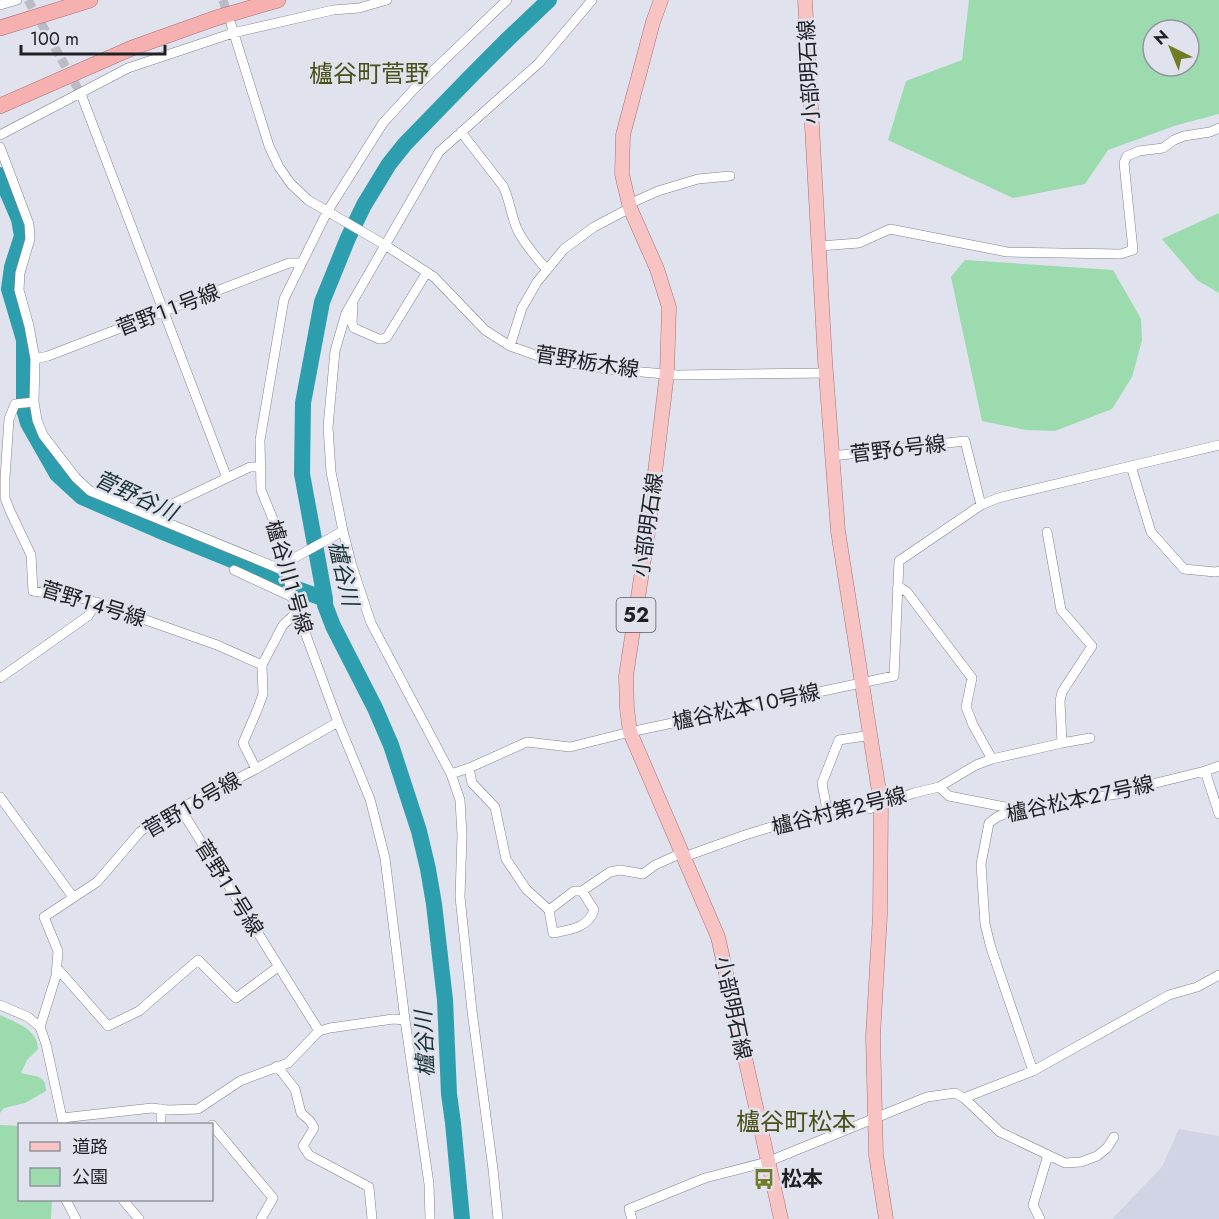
<svg xmlns="http://www.w3.org/2000/svg" width="1219" height="1219" font-family="Jost,'Noto Sans JP',sans-serif">
<style>
.built{fill:#d1d4e5}
.green{fill:#9bdbad;fill-rule:evenodd}
.lines{fill:none;stroke-linecap:round;stroke-linejoin:round}
.river{stroke:#2d9eae;stroke-width:16}
.minor-tunnel{stroke:#babbc5;stroke-width:9;stroke-dasharray:9 4.5;stroke-linecap:butt}
.minor-casing{stroke:#81838d;stroke-width:10}
.primary-casing{stroke:#aa7171;stroke-width:15}
.trunk-casing{stroke:#aa7171;stroke-width:16}
.minor{stroke:#fff;stroke-width:9}
.primary{stroke:#f8c4c3;stroke-width:14}
.trunk{stroke:#f6b0af;stroke-width:15}
.labels{text-anchor:middle;stroke-width:5;stroke-linejoin:round;paint-order:stroke}
.shield{fill:#e0e2ed;stroke:#5a5b60;stroke-width:1.5}
.shield-label{font-size:20px;font-weight:bold;fill:#202124}
.street-label{font-size:21px;fill:#202124;stroke:#e0e2ed}
.poi-label{font-size:21px;font-weight:bold;fill:#202124;stroke:#e0e2ed;text-anchor:start}
.water-label{font-size:22px;font-style:italic;fill:#1a3236;stroke:#e0e2ed}
.quarter-label{font-size:24px;fill:#495017;stroke:#e0e2ed}
</style>
<rect width="100%" height="100%" fill="#e0e2ed"/>
<path class="built" d="M1179 1129 1219 1136V1219H1112L1162 1167Z"/>
<path class="green" d="M969 0H1219V114L1177 125 1108 150 1085 184 1013 198 888 140 906 81 962 60ZM1153 30H1189V66H1153Z
M1219 213V293L1197 280 1162 239Z
M965 260 1113 270 1141 319 1142 340 1132 377 1112 409 1055 431 1026 430 982 421 951 277Z
M0 1015C16 1023 37 1028 38 1049L27 1060 21 1073C35 1077 46 1074 46 1091L25 1103 4 1108 0 1113Z
M0 1125 19 1126 20 1200H52L51 1219H0Z"/>
<g class="lines">
<path class="river" d="M0 175 19 219 22 236 12 267 9 289 24 340V409L28 423 57 474 82 497 158 530 242 564 275 581 325 599
M462 1219 453 1123 449 1094 445 1000 434 904 428 869 419 831 391 745 375 708 333 626 325 605V599L302 474 303 403 322 302 348 238 364 205 389 164 405 144 473 74 508 39 549 0"/>
<path class="minor-tunnel" d="M28 0 81 94
M223 0 229 19"/>
<defs>
<path id="minor" d="M0 5 17 0
M231 24 269 146 279 167 291 184 308 200 385 245 434 277 485 330 510 346 547 359 607 369 677 375 826 373
M81 94 227 478
M461 132 503 186C510 200 511 217 518 231 525 245 537 258 547 270
M0 135 128 68 233 33 333 10 359 8 387 0
M0 147 29 224 30 239 20 273 19 290 29 326 35 359 34 402 37 420 43 435 76 478 90 491 287 572
M629 204 658 191 698 179 730 176
M819 246 859 243 890 229 1007 252 1121 254 1133 250 1124 163 1127 156 1139 151 1163 148 1174 140 1184 136 1210 132 1219 128
M353 305 352 323 354 328 379 339H383L387 337 427 272
M510 346 522 308 537 282 564 249 594 227 630 208
M35 359 48 356 289 263H301
M34 402 15 404 9 419 5 478V498L10 511 31 555 33 591 86 599 217 645 262 665
M1219 445 1131 466 1151 532 1184 569 1215 572 1219 571
M832 456 965 441 981 505
M149 515 250 467H261
M1047 532 1061 610 1092 646 1062 692 1060 701 1062 743
M287 562 343 531
M234 570 292 597
M897 589 901 588 907 592 972 678 966 707 973 725 992 759
M0 678 88 616 97 602
M469 768 472 783 495 807 506 859 526 889 549 910 553 933C570 930 588 928 594 910L582 891 610 872 620 870 643 874 655 865 682 853
M256 769 243 743 258 708 263 694 262 665 283 625 296 613
M1205 771 1219 814
M451 774 469 768 527 742 570 747 630 732 894 676 899 561 981 505 998 498 1131 466
M939 787 949 796 1015 809
M0 797 73 897
M180 808 319 1031
M827 810 822 783 839 740 871 735
M684 857 745 835 827 810 869 809 914 793 939 787 976 765 992 759 1062 743 1090 738
M549 910 574 891H582
M57 968 108 1026 139 1011 198 960 236 998 278 967
M0 1005 28 1017 40 1027 46 1044 62 1118V1124
M40 1027 56 976 58 951 44 917 97 882 140 832 152 823 256 769 338 722
M277 1066 295 1089 301 1113 310 1121 314 1128 303 1146 309 1155 369 1187 372 1219
M1033 1071 991 948 985 924 981 864 989 823 997 817 1017 809 1124 793 1156 783 1205 771 1219 766
M964 1098 1033 1071 1169 995 1197 987 1219 975
M161 1109V1124
M198 1109 240 1081 288 1063 319 1031 330 1028 393 1019 405 1020
M62 1118 152 1108 168 1110 198 1109
M212 1125 273 1198 261 1219
M66 1200 76 1219
M123 1200 139 1219
M430 1219 429 1184 405 1020 385 858 370 799 338 722 292 597 287 572 286 551 261 490 260 440 284 299 327 212 383 123 415 88 507 0
M498 1219 493 1169 472 1011 460 897 462 835 460 800 451 774 371 623 352 566 343 531 331 472 328 427 335 351 346 313 439 152 539 63 592 0
M632 1219 629 1209 705 1178 767 1162 927 1097 955 1093 964 1098 1000 1132 1065 1163 1081 1162 1097 1156 1107 1148 1114 1137
M1040 1219 1033 1205 1048 1155"/>
<path id="primary" d="M661 0 653 22 623 135 622 174 630 208 657 269 669 307 667 373 647 539 626 676 627 709 630 732 718 937 781 1219
M805 0 825 360 838 531 881 804 880 915 873 1036 876 1155 886 1219"/>
<path id="trunk" d="M0 28 90 0
M0 106 132 48 216 18 278 0"/>
</defs>
<use href="#minor" class="minor-casing"/>
<use href="#primary" class="primary-casing"/>
<use href="#trunk" class="trunk-casing"/>
<use href="#minor" class="minor"/>
<use href="#primary" class="primary"/>
<use href="#trunk" class="trunk"/>
</g>
<defs>
<symbol id="bus-bare" viewBox="-9 -9 18 18"><path d="M-5-6H5V4H4V6H2V4H-2V6H-4V4H-5ZM-3.5-4V0h7V-4ZM-3.5 1.2v1.5H-2V1.2ZM2 1.2v1.5H3.5V1.2Z" fill="#717c28" stroke="#e0e2ed" stroke-width="2.5" paint-order="stroke"/></symbol>
</defs>
<g fill-rule="evenodd">
<use href="#bus-bare" x="749" y="1164" width="30" height="30"/>
</g>
<g class="labels">
<rect class="shield" x="616.5" y="598" width="39" height="34" rx="4.5"/>
<g class="shield-label">
<text x="636" y="622">52</text>
</g>
<g class="street-label">
<text transform="translate(809 72) rotate(-93)" y="7">小部明石線</text>
<text transform="translate(168 310) rotate(-21)" y="7">菅野１１号線</text>
<text transform="translate(587 362) rotate(9)" y="7">菅野栃木線</text>
<text transform="translate(898 449) rotate(-7)" y="7">菅野６号線</text>
<text transform="translate(648 525) rotate(-82)" y="7">小部明石線</text>
<text transform="translate(289 577) rotate(74)" y="7">櫨谷川１号線</text>
<text transform="translate(93 604) rotate(17)" y="7">菅野１４号線</text>
<text transform="translate(746 707) rotate(-12)" y="7">櫨谷松本１０号線</text>
<text transform="translate(1080 799) rotate(-12)" y="7">櫨谷松本２７号線</text>
<text transform="translate(192 805) rotate(-30)" y="7">菅野１６号線</text>
<text transform="translate(839 811) rotate(-14)" y="7">櫨谷村第２号線</text>
<text transform="translate(229 888) rotate(58)" y="7">菅野１７号線</text>
<text transform="translate(733 1008) rotate(78)" y="7">小部明石線</text>
</g>
<g class="poi-label">
<text x="781" y="1186">松本</text>
</g>
<g class="water-label">
<text transform="translate(136 495) rotate(25)" y="8">菅野谷川</text>
<text transform="translate(344 573) rotate(77)" y="8">櫨谷川</text>
<text transform="translate(424 1044) rotate(-92)" y="8">櫨谷川</text>
</g>
<g class="quarter-label">
<text x="369" y="82">櫨谷町菅野</text>
<text x="796" y="1130">櫨谷町松本</text>
</g>
</g>
<rect x="18" y="1123" width="195" height="78" fill="#e0e2ed" stroke="#93959d" stroke-width="1.5"/>
<rect x="30" y="1142" width="30" height="9" fill="#f8c4c3" stroke="#93959d" stroke-width="1.5"/>
<text x="72" y="1153" font-size="18" fill="#202124">道路</text>
<rect x="30" y="1168" width="30" height="18" fill="#9bdbad" stroke="#93959d" stroke-width="1.5"/>
<text x="72" y="1183" font-size="18" fill="#202124">公園</text>
<g transform="translate(1171 48) rotate(317)"><circle r="28" fill="#e0e2ed" stroke="#93959d" stroke-width="1.5"/>
<path d="M0-4.5L10 22L0 15L-10 22Z" fill="#717c28"/>
<text y="-9" font-size="16" font-weight="bold" text-anchor="middle" fill="#202124">N</text>
</g>
<path d="M21 45v9h144v-9" fill="none" stroke="#202124" stroke-width="3"/>
<text x="30" y="45" font-size="18" fill="#202124" stroke="#e0e2ed" stroke-width="4.5" paint-order="stroke">100 m</text>
</svg>
